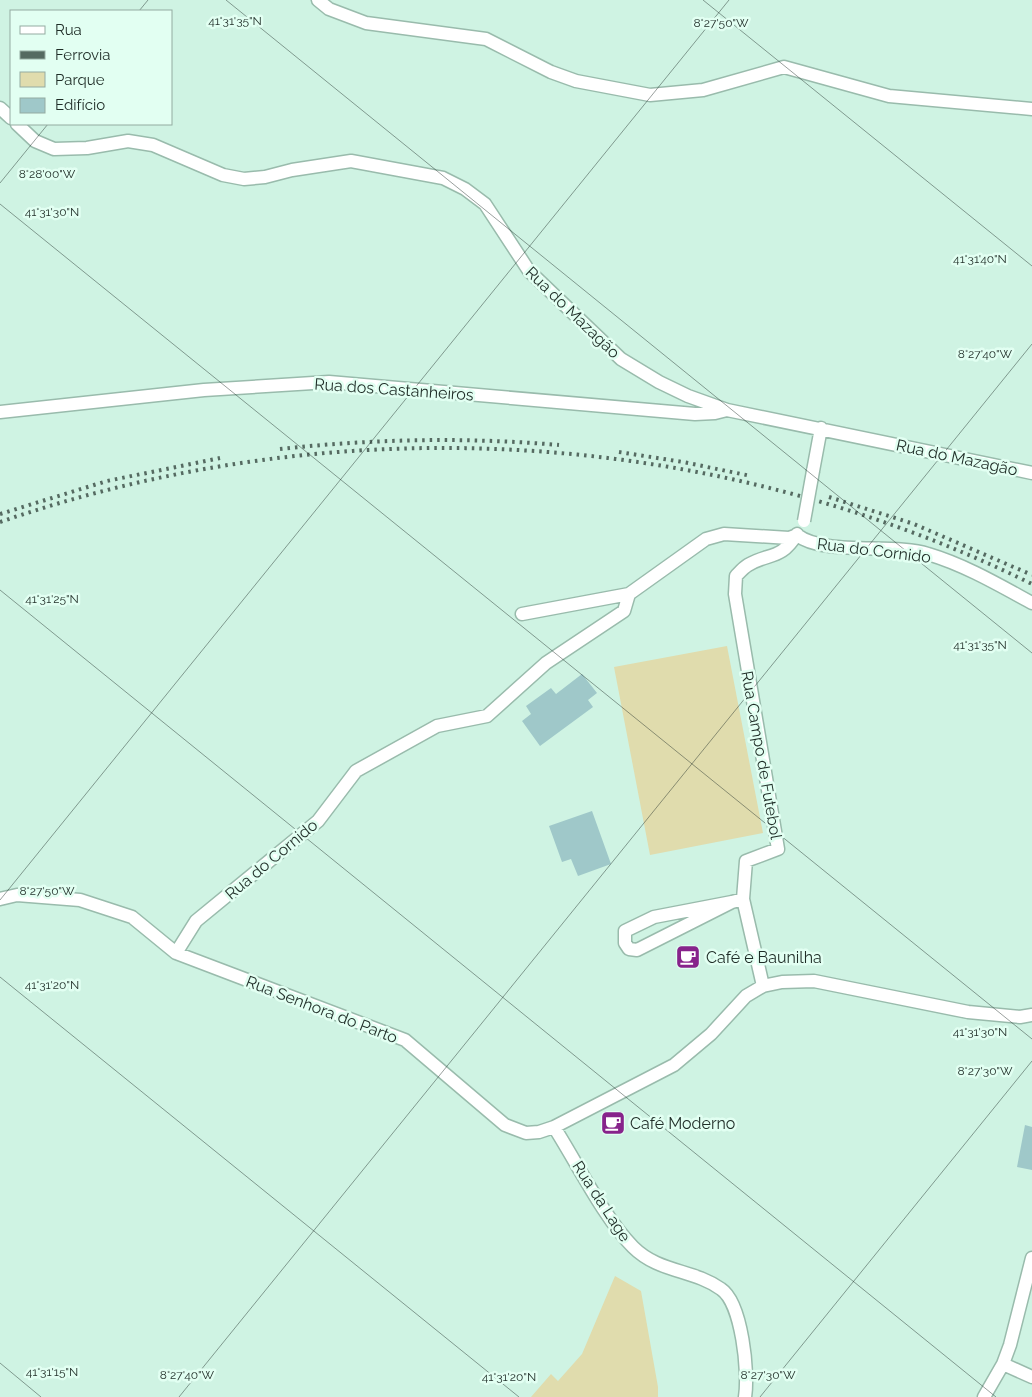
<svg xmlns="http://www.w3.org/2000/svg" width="1032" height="1397" font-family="Raleway,sans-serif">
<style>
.green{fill:#e0dcad}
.building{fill:#9fc8c9}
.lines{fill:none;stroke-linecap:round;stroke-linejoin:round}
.minor-casing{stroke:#99bbac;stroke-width:15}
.minor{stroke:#fff;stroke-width:12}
.rail{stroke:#556a61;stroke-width:4;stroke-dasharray:2.5 5;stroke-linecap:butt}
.minor-bridge-casing{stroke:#99bbac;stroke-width:15;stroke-linecap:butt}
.minor-bridge{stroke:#fff;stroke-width:12}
.ticks{fill:none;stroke:#1f2d27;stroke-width:1;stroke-opacity:0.45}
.labels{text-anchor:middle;stroke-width:5;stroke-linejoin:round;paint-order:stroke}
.street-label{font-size:16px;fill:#1f2d27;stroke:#e2fff2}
.poi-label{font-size:16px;fill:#1f2d27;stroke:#e2fff2;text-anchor:start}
.ticks-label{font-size:12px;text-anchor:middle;fill:#1f2d27;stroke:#e2fff2;stroke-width:5;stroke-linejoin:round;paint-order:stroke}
</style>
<rect width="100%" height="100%" fill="#cff3e3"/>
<path class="green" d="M727 646 763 833 650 855 614 667Z
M615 1276 641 1291 658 1387V1397H531L551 1374 558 1381 582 1354Z"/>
<path class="building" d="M582 674 597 693 588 700 593 707 540 746 522 721 531 714 526 706 551 688 556 694Z
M592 811 611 864 578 876 571 859 562 862 549 826Z
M1025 1125 1032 1127V1170L1017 1167Z"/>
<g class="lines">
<defs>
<path id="minor" d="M318 0 329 9 366 23 486 39 551 72 576 81 650 95 703 90 784 67 889 96 1032 109
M0 108 11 118
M17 124 35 141 54 149 87 148 128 141 153 145 223 175 244 179 265 177 292 170 351 161 443 178 465 189 485 204 529 271 621 359 659 382 688 396 727 410 1032 473
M0 412 204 390 329 382 695 414 715 413 727 410
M813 471 821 428
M797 535C824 556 895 543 928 554 965 565 999 585 1032 603
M522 614 629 594
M0 899 17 895 80 900 132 917 176 953 405 1040 505 1125 526 1133 539 1132 554 1127 674 1065 711 1034 746 996 763 986 782 982 814 981 968 1012 1020 1017 1032 1015
M732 902 654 917 625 931V943L629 949 637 950 732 902 743 899
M176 953 196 921 318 821 356 771 437 726 487 716 546 663 624 611 629 594 706 539 724 534 789 538 797 535
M763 986 743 899 746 861 778 849 735 594 736 576C739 573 743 568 748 565 770 552 780 561 797 534
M554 1127C577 1163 604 1218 633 1247 659 1273 693 1269 721 1289 742 1303 749 1373 745 1397
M1003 1364 1032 1377
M984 1397 1003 1364 1010 1345 1032 1258"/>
</defs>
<use href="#minor" class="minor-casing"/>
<use href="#minor" class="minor"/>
<path class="rail" d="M280 449C373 439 465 437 559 445
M619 452 683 462 751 476
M829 497 914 524 1032 575
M0 514 107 481 220 458
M0 522C337 406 711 426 1032 584"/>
<defs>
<path id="minor-bridge" d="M804 521 813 471"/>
</defs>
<use href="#minor-bridge" class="minor-bridge-casing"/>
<use href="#minor-bridge" class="minor-bridge"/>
</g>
<path class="ticks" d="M226 0 1032 653M703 0 1032 266M139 11 148 0M0 183 48 124M0 204 1032 1039M0 590 996 1397M0 900 729 0M0 977 519 1397M0 1363 41 1397M179 1397 1032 344M760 1397 1032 1061"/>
<defs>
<symbol id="cafe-square" viewBox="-11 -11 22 22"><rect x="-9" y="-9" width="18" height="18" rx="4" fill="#87238b" stroke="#e2fff2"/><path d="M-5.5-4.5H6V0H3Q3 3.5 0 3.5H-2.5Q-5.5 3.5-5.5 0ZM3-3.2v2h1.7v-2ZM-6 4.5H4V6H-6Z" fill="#fff"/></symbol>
</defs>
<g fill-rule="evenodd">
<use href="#cafe-square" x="674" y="943" width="28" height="28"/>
<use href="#cafe-square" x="599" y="1109" width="28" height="28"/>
</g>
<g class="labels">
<g class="street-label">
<text transform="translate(573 312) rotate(44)" y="6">Rua do Mazagão</text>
<text transform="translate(394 389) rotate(4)" y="6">Rua dos Castanheiros</text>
<text transform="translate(957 457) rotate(12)" y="6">Rua do Mazagão</text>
<text transform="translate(874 550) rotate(7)" y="6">Rua do Cornido</text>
<text transform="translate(762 755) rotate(80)" y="6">Rua Campo de Futebol</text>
<text transform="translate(271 859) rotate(-40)" y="6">Rua do Cornido</text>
<text transform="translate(322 1009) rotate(21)" y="6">Rua Senhora do Parto</text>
<text transform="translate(602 1201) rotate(57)" y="6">Rua da Lage</text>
</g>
<g class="poi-label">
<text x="706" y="963">Café e Baunilha</text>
<text x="630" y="1129">Café Moderno</text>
</g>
</g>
<g class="ticks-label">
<text x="235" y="25">41°31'35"N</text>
<text x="721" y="27">8°27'50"W</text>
<text x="47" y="178">8°28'00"W</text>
<text x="52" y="216">41°31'30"N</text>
<text x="980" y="263">41°31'40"N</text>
<text x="985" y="358">8°27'40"W</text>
<text x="52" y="603">41°31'25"N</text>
<text x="980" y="649">41°31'35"N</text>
<text x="47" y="895">8°27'50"W</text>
<text x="52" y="989">41°31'20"N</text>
<text x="980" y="1036">41°31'30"N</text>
<text x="985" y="1075">8°27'30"W</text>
<text x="52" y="1376">41°31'15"N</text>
<text x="187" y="1379">8°27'40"W</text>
<text x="768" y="1379">8°27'30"W</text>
<text x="509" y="1381">41°31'20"N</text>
</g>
<rect x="10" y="10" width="162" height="115" fill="#e2fff2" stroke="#94aba1"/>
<rect x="20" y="26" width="25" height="8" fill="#ffffff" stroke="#94aba1"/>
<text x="55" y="35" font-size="15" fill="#1f2d27">Rua</text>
<rect x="20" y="51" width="25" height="8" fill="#556a61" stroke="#94aba1"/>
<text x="55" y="60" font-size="15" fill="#1f2d27">Ferrovia</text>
<rect x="20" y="72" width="25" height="15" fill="#e0dcad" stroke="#94aba1"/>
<text x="55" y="85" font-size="15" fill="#1f2d27">Parque</text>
<rect x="20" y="98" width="25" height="15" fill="#9fc8c9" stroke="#94aba1"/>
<text x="55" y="110" font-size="15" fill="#1f2d27">Edifício</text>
</svg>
